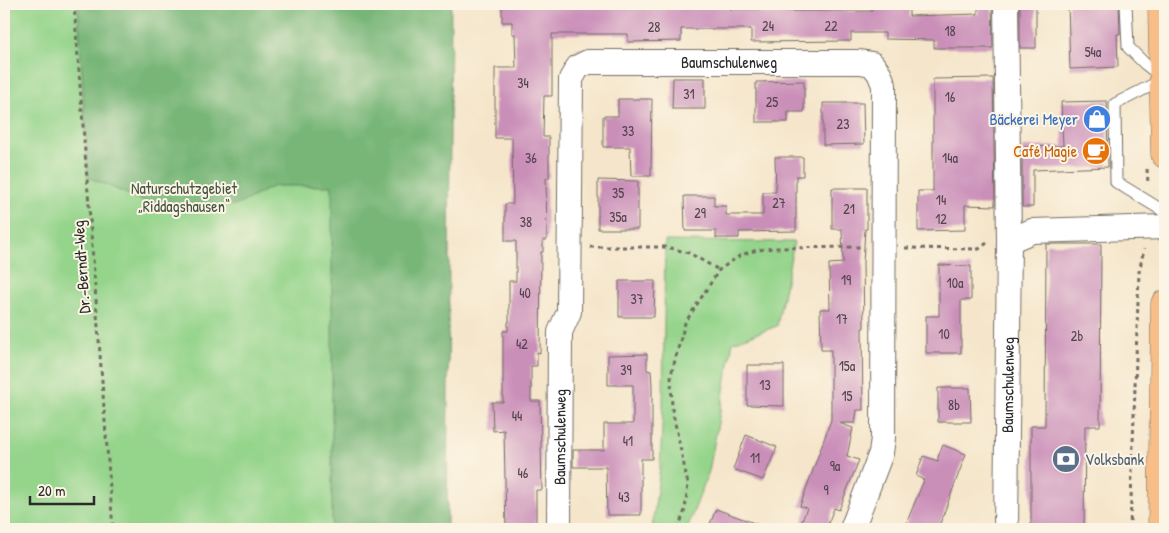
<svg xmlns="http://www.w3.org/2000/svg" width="1169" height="533" font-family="'Patrick Hand',sans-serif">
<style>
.green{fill:#94d48b;stroke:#60805b}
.forest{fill:#77b677;stroke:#517051}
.building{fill:#ca8fb9}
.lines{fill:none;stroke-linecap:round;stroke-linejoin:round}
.service-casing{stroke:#726c63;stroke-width:13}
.minor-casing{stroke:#726c63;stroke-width:26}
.primary-casing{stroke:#726c63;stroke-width:29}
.path{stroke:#726c63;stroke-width:3;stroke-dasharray:4 4;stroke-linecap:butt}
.service{stroke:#fff;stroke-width:11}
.minor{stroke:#fff;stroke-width:24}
.primary{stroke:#f7be88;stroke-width:28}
.labels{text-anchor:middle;stroke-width:4;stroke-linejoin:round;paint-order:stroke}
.number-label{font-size:14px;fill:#53444e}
.street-label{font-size:16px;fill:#2b2b2b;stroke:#fcf5e5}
.shop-label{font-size:16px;fill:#366cbe;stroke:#fcf5e5;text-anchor:end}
.food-label{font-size:16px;fill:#c56008;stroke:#fcf5e5;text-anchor:end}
.park-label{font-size:16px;fill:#455543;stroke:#fcf5e5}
.service-label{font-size:16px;fill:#4e5e75;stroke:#fcf5e5;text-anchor:start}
</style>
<rect width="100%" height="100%" fill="#fcf5e5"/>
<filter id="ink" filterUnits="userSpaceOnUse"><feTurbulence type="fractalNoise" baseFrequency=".02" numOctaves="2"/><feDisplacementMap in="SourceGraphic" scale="10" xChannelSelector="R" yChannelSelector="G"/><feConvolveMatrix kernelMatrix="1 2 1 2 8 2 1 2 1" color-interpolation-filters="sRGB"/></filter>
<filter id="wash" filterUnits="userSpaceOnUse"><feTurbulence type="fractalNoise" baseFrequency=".0096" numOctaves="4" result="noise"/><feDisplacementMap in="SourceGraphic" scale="20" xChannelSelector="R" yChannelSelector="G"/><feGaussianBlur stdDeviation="1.12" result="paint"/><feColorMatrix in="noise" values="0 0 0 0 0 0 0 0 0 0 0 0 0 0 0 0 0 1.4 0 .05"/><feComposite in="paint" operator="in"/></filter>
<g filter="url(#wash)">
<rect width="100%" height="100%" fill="#f5e6cb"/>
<path class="green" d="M4 4H367L359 529H4Z
M665 241 794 242 777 326 733 342 709 471 687 529H652L660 468 663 406Z"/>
<path class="forest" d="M78 4H451L447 529H332V186H274L237 205 150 204 88 177Z"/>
<g id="blocks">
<path class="building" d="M502 4H729V9H785V11H872V5H909V16L978 14V4H992L993 48H934V40L885 39V33H851V41L751 42V29H681V41L628 42V34H552V96H544L543 137H549V178H546L547 240H543V252H541L540 353 537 352V366H531V401H540L542 490H536V529H506L504 430 493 431 492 402H503V331H508V322H509V281H516V241H505V204H513L512 138H495V68H516L515 34H512V22H502Z
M1020 4H1036V48H1020Z
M1068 4H1119L1120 34H1117L1118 67 1070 69Z
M673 78H705V109H672Z
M993 78 995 206 965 205V230L918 231V191H933V79Z
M804 81V112H788V122H756V82Z
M618 99H652L651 176H631L630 147H603V116H618Z
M1107 101 1108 167 1033 170V207H1022V147L1063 146 1061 102Z
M823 103H863L864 144 823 145Z
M775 157H803V176H796V231L739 232V238H716V231H685L684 196H714V206H726V215H763V192H776Z
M598 180 638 181V229H598Z
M832 188H867V229H865L863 263 864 328H862L863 410H857L855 423H839L853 428 847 456 859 460 839 510 834 508 826 529H799L807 508 800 506 831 420V350H821L820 309H830L829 264 843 263 842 229H832Z
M1046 244H1101L1100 426H1085L1084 529H1031V426H1045Z
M939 265 971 266V300H961V353H926V316H939Z
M619 281H655L654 317H619Z
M647 354V370L651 371 652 385V459H641V515H607L606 467H573V450H604V424H633V385H608V355Z
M747 365H784V406L747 405Z
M938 388H970L971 422H938Z
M746 435 777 447 763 480 733 469Z
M943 445 966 454 938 529H904L924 480 916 476 923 456 938 461V457Z
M716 509 765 527V529H708Z"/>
</g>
</g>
<g filter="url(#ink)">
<use href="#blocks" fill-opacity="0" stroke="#726c63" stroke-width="1"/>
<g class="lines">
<defs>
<path id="service" d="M1126 4 1128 47 1145 64 1164 79 1115 104 1116 182 1165 212"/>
<g id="minor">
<path d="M1006 4 1009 241"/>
<path id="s1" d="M559 529 560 332 569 312 571 79 578 67 588 62H860L872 64 879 73 884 85 883 438 881 453 852 529"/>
<path id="s2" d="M1006 529 1009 241 1032 231 1165 227"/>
</g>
<path id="primary" d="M1162 4 1165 154
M1162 529 1165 304"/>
</defs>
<use href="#service" class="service-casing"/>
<use href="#minor" class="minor-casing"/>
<use href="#primary" class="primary-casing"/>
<path class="path" d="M74 4 113 529
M1147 169 1148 183
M590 247H667L689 253 719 270
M905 248 979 249 987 243
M678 529 685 510 688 484 672 409 671 375 685 323 719 270 741 255 757 250 773 248 861 247
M1130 529 1139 272 1144 249"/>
<use href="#service" class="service"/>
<use href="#minor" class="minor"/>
<use href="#primary" class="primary"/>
</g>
</g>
<defs>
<symbol id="shop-disc" viewBox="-11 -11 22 22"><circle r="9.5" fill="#3f7fe0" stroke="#fcf5e5"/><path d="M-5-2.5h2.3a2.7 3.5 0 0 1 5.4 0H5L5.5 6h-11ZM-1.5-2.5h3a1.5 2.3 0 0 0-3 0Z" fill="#fff"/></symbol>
<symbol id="cafe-disc" viewBox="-11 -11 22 22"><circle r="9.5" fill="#e8710a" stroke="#fcf5e5"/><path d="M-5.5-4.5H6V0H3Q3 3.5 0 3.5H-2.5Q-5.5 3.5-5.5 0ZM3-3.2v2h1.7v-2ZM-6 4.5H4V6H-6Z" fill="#fff"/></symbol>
<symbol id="bank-disc" viewBox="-11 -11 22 22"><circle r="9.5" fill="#5c6f8a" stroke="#fcf5e5"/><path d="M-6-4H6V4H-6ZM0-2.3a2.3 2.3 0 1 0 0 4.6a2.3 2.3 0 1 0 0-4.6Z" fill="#fff"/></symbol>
</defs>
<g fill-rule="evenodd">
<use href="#shop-disc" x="1081" y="103" width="32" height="32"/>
<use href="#cafe-disc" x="1080" y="135" width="32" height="32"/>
<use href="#bank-disc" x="1050" y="443" width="32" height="32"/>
</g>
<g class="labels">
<g class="number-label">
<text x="768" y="31">24</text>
<text x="831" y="31">22</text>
<text x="654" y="32">28</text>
<text x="950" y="36">18</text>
<text x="1093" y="57">54a</text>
<text x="523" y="88">34</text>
<text x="689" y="99">31</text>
<text x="950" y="102">16</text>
<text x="772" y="107">25</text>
<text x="843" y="129">23</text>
<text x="628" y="136">33</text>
<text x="531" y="163">36</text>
<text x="950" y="163">14a</text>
<text x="618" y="198">35</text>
<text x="941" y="205">14</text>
<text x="779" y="208">27</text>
<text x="849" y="214">21</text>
<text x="700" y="218">29</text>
<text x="618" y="222">35a</text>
<text x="941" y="224">12</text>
<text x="526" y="227">38</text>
<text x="846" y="285">19</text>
<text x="955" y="288">10a</text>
<text x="525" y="298">40</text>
<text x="637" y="304">37</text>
<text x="842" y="324">17</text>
<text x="944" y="339">10</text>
<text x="1077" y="341">2b</text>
<text x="522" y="349">42</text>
<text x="847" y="371">15a</text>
<text x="626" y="375">39</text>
<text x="765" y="390">13</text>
<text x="847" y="401">15</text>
<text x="954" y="410">8b</text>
<text x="517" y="421">44</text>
<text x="628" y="446">41</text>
<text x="755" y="463">11</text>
<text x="835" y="471">9a</text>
<text x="523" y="478">46</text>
<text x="826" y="495">9</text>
<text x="624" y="502">43</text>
</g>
<g class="street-label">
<text dy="6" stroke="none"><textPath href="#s1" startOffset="618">Baumschulenweg</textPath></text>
<text transform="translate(81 267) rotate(-94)" y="6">Dr.-Berndt-Weg</text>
<text dy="6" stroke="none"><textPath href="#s2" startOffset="144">Baumschulenweg</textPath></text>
<text dy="6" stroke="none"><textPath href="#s1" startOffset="92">Baumschulenweg</textPath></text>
</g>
<g class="shop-label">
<text x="1078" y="125">Bäckerei Meyer</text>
</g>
<g class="food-label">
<text x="1077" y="157">Café Magie</text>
</g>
<g class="park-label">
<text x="184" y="194">Naturschutzgebiet<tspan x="184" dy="18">„Riddagshausen“</tspan></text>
</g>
<g class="service-label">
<text x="1085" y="465">Volksbank</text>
</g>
</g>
<rect width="1169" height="533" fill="none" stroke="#fcf5e5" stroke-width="20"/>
<path d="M30 496v8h64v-8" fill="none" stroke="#2b2b2b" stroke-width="2.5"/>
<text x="38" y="496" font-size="15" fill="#2b2b2b" stroke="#fcf5e5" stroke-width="4" paint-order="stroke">20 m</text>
</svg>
